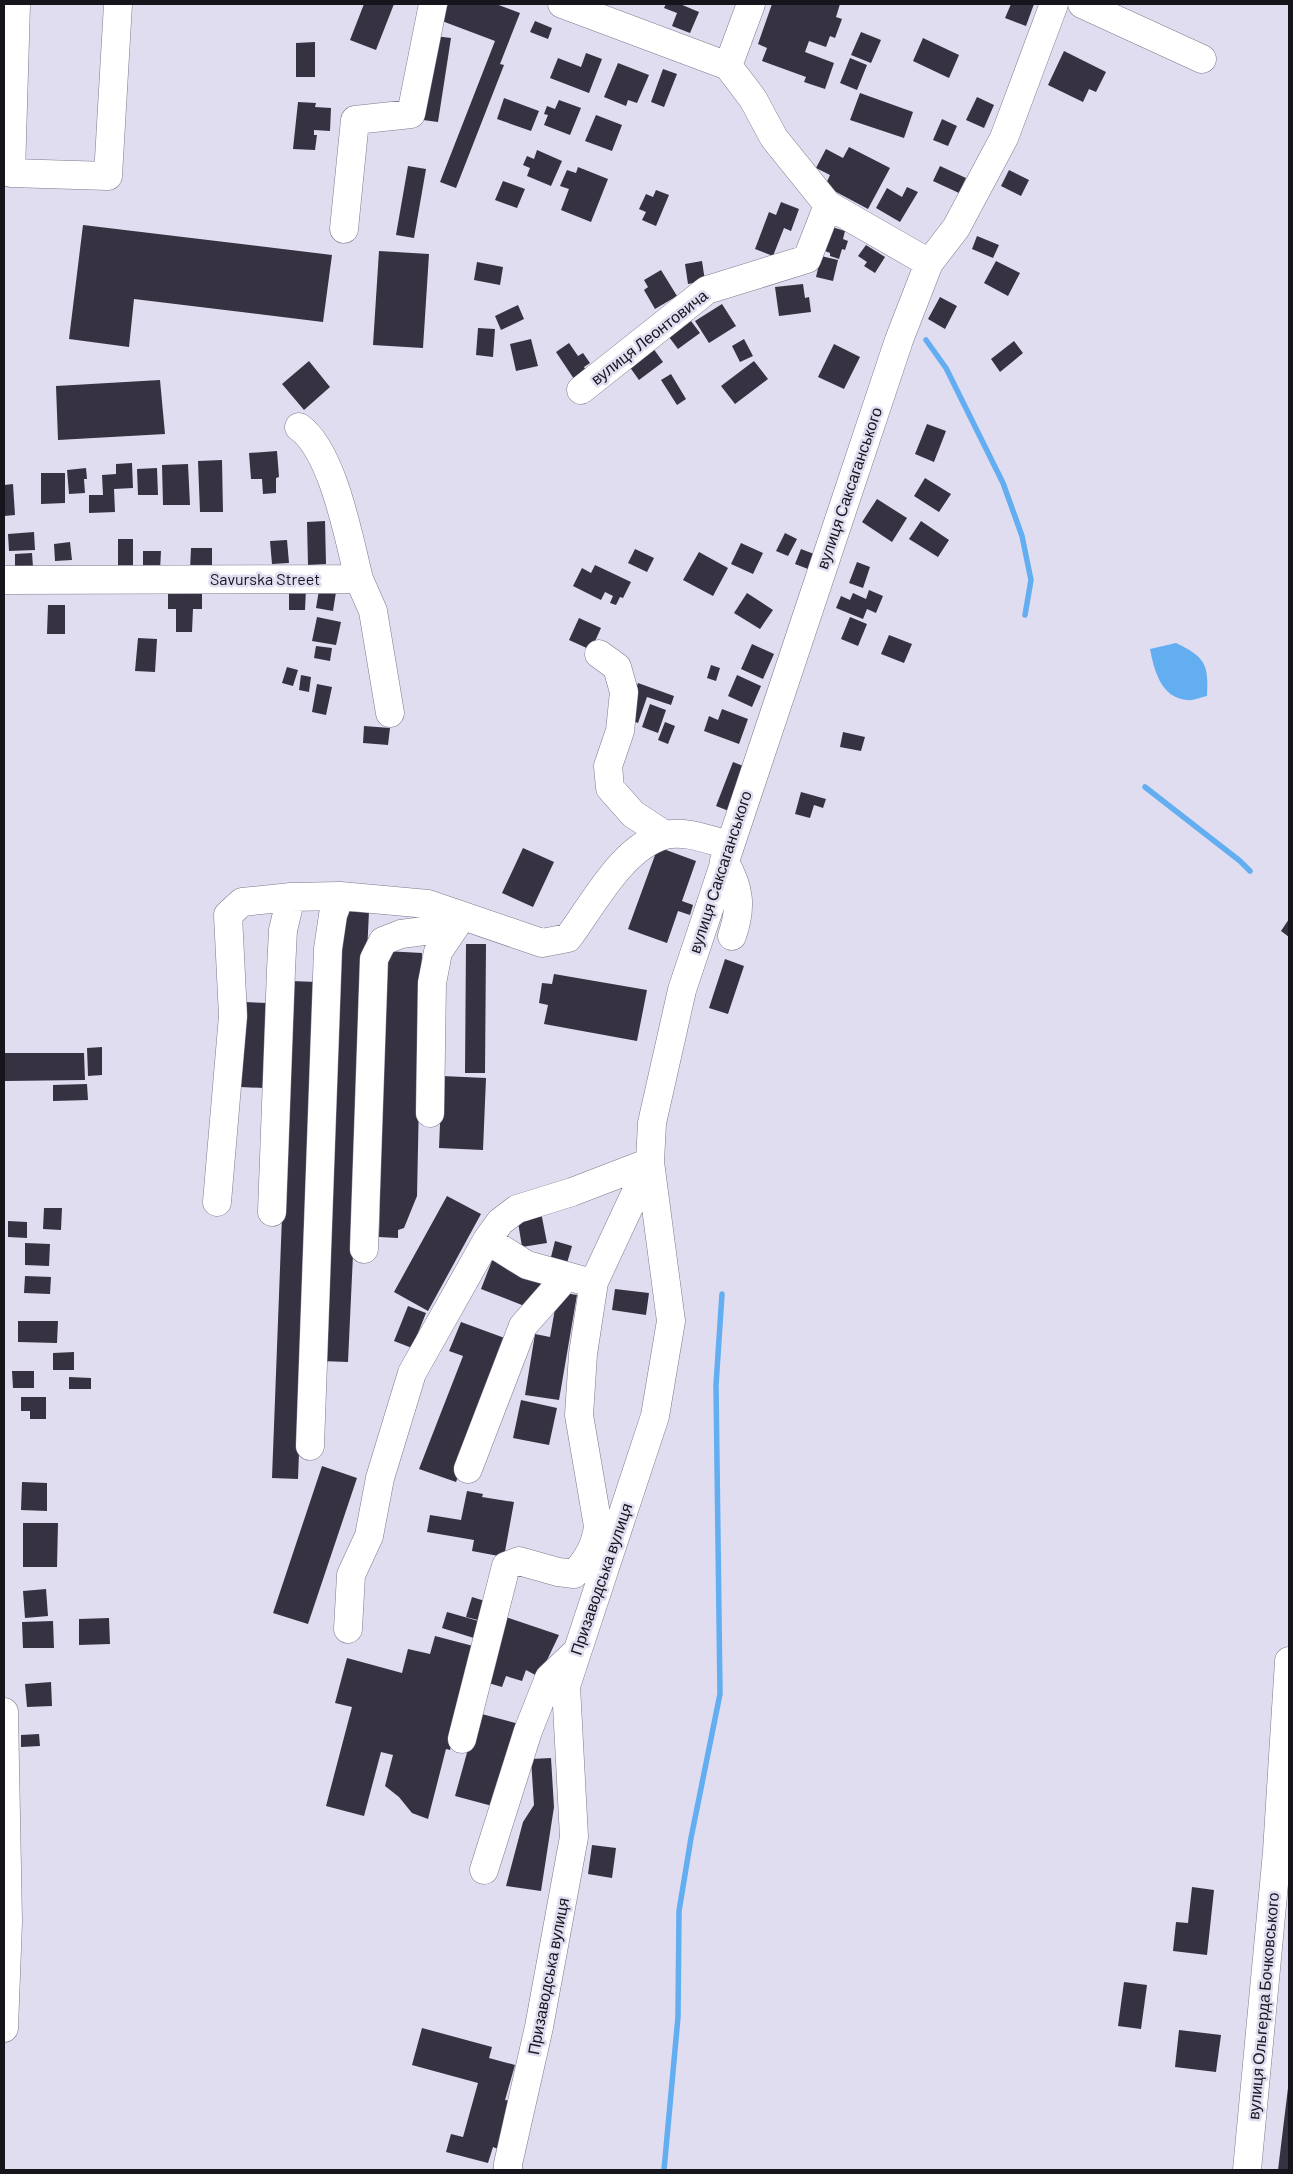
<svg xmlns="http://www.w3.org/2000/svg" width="1293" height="2174" font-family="Barlow,sans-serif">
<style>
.water{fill:#63adf1}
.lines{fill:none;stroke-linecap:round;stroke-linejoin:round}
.stream{stroke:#63adf1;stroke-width:5.5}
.building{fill:#363242}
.minor-casing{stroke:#7d798c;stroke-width:29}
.minor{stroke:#fff;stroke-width:28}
.labels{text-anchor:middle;stroke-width:5;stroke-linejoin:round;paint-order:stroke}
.street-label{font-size:16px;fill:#17151c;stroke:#e0ddf1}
</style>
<rect width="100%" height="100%" fill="#e0ddf1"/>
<path class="water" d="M1176 643C1205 657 1209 664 1207 696 1201 697 1193 701 1187 700 1161 698 1154 670 1150 649Z"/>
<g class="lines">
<path class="stream" d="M926 340 946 368 1003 483 1022 536 1031 580 1025 615
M1145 787 1240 861 1250 871
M664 2170 678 2017 679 1911 691 1838 720 1694 716 1385 722 1294"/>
</g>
<path class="building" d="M364 4H394L376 50 350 40Z
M448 4H496L520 13 500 64 504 65 456 188 440 182 495 41 442 21Z
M666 4H680L699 12 690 33 672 26 677 13 664 8Z
M772 4H840L836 17 842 19 835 38 830 36 826 47 809 41 805 52 834 63 825 89 804 82 806 77 762 61 767 48 758 44Z
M1011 4H1034L1026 26 1005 18Z
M535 21 552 28 548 39 530 32Z
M861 32 881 40 871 63 851 55Z
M435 36 451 38 438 122 423 120Z
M923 38 959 55 949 78 913 61Z
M315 42V77H296V43Z
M1064 51 1106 72 1096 92 1089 89 1083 102 1048 85Z
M586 53 602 59 589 93 550 78 558 58 581 67Z
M850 58 867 65 857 90 840 83Z
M618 63 649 75 637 103 628 100 626 106 604 97Z
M663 69 677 74 664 107 651 102Z
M860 93 913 112 904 138 850 120Z
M977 97 994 105 984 128 966 120Z
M504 98 539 111 531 131 497 119Z
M559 100 581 108 570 135 544 125 548 115 544 114 547 106 555 109Z
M298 102 316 103 315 107 331 108 330 131 314 130V135H317L315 150 293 149Z
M596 115 622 125 612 151 585 141Z
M942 119 957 126 948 146 933 140Z
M849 147 890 168 868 209 825 186 830 175 816 168 826 149 843 158Z
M537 150 562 161 551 186 527 176 530 168 523 165 527 156 534 159Z
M408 166 426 169 414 238 396 235Z
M940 166 966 178 959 193 933 181Z
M578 167 608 179 591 222 561 210 569 189 560 186 567 170 576 173Z
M1009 170 1029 180 1021 196 1001 186Z
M503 181 525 189 517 208 495 200Z
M907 187 918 192 900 222 876 208 887 188 902 197Z
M656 190 669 195 656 226 642 220 646 212 639 209 646 194 653 197Z
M781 202 799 209 791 231 784 228 773 256 755 249 769 212 776 215Z
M83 225 332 255 323 322 134 299 129 347 69 339Z
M832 227 845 231 843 239 848 241 845 250 842 249 839 259 830 256V253L825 251Z
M977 236 999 245 993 258 972 249Z
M866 245 885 257 875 273 864 266 867 262 858 256Z
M379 251 429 254 423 348 373 345Z
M821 256 838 260 833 281 816 277Z
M702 261 705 281 688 284 685 264Z
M996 261 1020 273 1008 296 984 283Z
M477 262 503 267 500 285 474 280Z
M661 270 677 296 655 309 644 290 648 287 644 280Z
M803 284 805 298 809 297 811 312 779 316 775 287Z
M940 297 957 306 945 329 928 319Z
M722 304 736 326 709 343 695 321Z
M518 305 524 319 501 330 495 316Z
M691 321 700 333 678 349 669 337Z
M478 328 495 329 493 357 476 355Z
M531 339 538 366 516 371 510 344Z
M744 339 753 356 740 362 732 346Z
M1014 341 1023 353 1000 372 991 359Z
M569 343 578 356 583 353 590 363 584 367 590 377 578 385 556 352Z
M834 344 860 357 844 389 818 377Z
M653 348 663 362 639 380 629 366Z
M309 361 330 387 304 410 282 384Z
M754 361 768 379 735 404 721 386Z
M671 374 686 399 677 405 661 380Z
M160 380 165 434 58 440 56 386Z
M927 424 946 431 934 462 915 454Z
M277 451 279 477 276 478V493L263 494 262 479H251L249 453Z
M222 460 223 512H200L198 461Z
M132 463 133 488 114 489 115 512 89 513V495H103L102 475 116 474V464Z
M188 464 190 505H163L162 465Z
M86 468 87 479H84L85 493 69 494 67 470Z
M157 468 158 495H138L137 469Z
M41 473H65V503L41 504Z
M925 478 951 494 939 512 914 496Z
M13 484 15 515 4 516V485Z
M877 499 907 518 892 542 862 522Z
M325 521 326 564 308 565 307 522Z
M921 521 949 540 938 557 909 539Z
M34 532 35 550 9 551 8 534Z
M785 533 797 539 788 556 776 551Z
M118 539H133V568H118Z
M287 540 289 563 272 564 270 541Z
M70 542 72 560 55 561 54 544Z
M741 543 763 553 753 574 731 564Z
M191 548H212V570H190Z
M635 549 654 558 647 572 628 563Z
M801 549 814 554 808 569 795 564Z
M143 551H161L160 570H143Z
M699 552 728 568 713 596 683 580Z
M32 553 33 567 15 568V554Z
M857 562 870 567 863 588 849 583Z
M595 565 631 582 623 598 620 597 616 605 610 603 613 596 605 592 601 600 573 586 582 568 591 573Z
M320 584 337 586 333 611 316 608Z
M289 589H306L305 610H289Z
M869 590 883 596 876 613 867 609 863 619 836 608 841 596 850 600 853 593 866 599Z
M168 592H202V609H193L192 632H176V609H168Z
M747 593 773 610 760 629 734 613Z
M48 605H65V634H47Z
M317 617 341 622 336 645 312 641Z
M850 617 867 624 858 646 841 639Z
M579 618 601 628 591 650 569 640Z
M889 635 912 644 904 663 881 654Z
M138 638 157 639 155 672 135 671Z
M752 644 774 654 763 679 741 669Z
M316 646 332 648 330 661 314 658Z
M711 665 720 668 716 681 707 678Z
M287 667 298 670 293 686 282 683Z
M301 675 311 677 309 692 299 690Z
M737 675 761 686 752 707 728 696Z
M638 683 674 696 671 705 647 697 638 723 625 718Z
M317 684 332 687 326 715 312 712Z
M650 704 666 710 658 733 642 727Z
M722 709 748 719 739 744 704 731 709 716 718 720Z
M665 722 675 726 668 744 658 740Z
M364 726 390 728 388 745 363 743Z
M843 732 865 737 861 751 840 747Z
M733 762 746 767 729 811 716 806Z
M801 792 826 799 823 808 814 805 810 818 795 814Z
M658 847 696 861 682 901 693 905 690 915 678 911 667 943 628 929Z
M523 848 554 862 533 907 502 893Z
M343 910 369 911 348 1362 321 1361Z
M1289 919V937L1281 931Z
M466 944H486L485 1073H465Z
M385 951 422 953 417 1196 404 1228 398 1230V1238L379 1237Z
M725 959 744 966 728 1014 709 1008Z
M554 974 647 990 637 1041 544 1024 548 1005 539 1003 542 983 552 984Z
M291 981 317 982 298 1479 272 1478Z
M244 1002 268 1003 264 1088 240 1087Z
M102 1047V1075L88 1076 87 1048Z
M5 1053H84L85 1080 5 1081Z
M442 1076 486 1078 483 1150 439 1148Z
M87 1084 88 1100 53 1101V1085Z
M447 1196 481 1214 428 1311 394 1292Z
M44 1208H62L61 1230 43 1229Z
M541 1212 547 1243 522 1247 517 1216Z
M8 1221 27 1222V1238L8 1237Z
M555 1241 572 1246 565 1270 549 1265Z
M25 1243 50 1244 49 1266 25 1265Z
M493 1258 544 1277 532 1309 481 1289Z
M25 1276 51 1277 50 1294 24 1293Z
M615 1289 649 1293 646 1315 612 1310Z
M558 1292 577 1295 559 1400 525 1395 535 1334 550 1337Z
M408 1306 426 1313 412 1348 394 1341Z
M18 1321H58L57 1343 18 1342Z
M461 1322 510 1340 456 1482 419 1469 463 1356 449 1351Z
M74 1352V1370H53V1353Z
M12 1371H34V1388H13Z
M69 1377 91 1378V1389H69Z
M21 1397H46V1419H30V1411H21Z
M521 1400 557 1408 549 1445 513 1438Z
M322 1466 357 1478 308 1624 273 1613Z
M22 1482 47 1483V1511L21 1510Z
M467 1491 483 1494 482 1497 514 1502 504 1557 472 1551 474 1540 427 1532 430 1515 461 1520Z
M23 1523H58L57 1567H23Z
M46 1589 48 1616 25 1618 23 1591Z
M472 1597 488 1602 482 1621 466 1617Z
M447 1612 482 1622 477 1639 442 1628Z
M503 1616 559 1635 539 1677 526 1670 522 1681 506 1676 502 1687 485 1682Z
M109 1618 110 1644 79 1645V1619Z
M53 1621 54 1648H23L22 1622Z
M435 1636 477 1647 450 1750 446 1749 428 1819 412 1813 399 1797 385 1786 393 1755 381 1752 364 1816 326 1806 352 1707 335 1703 347 1658 402 1673 408 1649 430 1654Z
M51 1682 52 1706 27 1707 25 1684Z
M478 1713 519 1724 496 1807 455 1796Z
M39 1734 40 1746 21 1747V1735Z
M551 1758 554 1807 541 1891 506 1886 523 1822 534 1805 531 1759Z
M592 1845 616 1848 612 1878 588 1874Z
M1192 1887 1214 1890 1207 1955 1173 1951 1176 1922 1188 1923Z
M1124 1982 1147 1985 1141 2029 1118 2026Z
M422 2028 492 2047 489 2058 515 2065 505 2100 511 2101 498 2149 493 2147 488 2163 446 2152 451 2134 463 2137 478 2083 412 2065Z
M1179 2030 1221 2035 1216 2072 1175 2067Z
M1288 2088 1289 2170H1278Z"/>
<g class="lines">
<defs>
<path id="minor" d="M16 4 11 173 108 176 118 4
M562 4 728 66 753 99 774 138 828 205 929 263
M1082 4 1202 59
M728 66 751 4
M344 229 355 120 411 114 433 4
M581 390 707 290 807 259 828 205
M359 579 373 611 390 713
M4 580 359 579C349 539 333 451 299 427
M599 654 617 667 624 692 620 731 608 766 610 788 633 814 665 835
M724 861C740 888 742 907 732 936
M430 1113 432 983 438 952 461 918
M217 1202 233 1016 228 915 242 902 291 897 340 896 428 904 542 943 568 938C593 905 622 847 665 835 685 830 709 840 729 845
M272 1212 281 970 283 930 291 897
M487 1240 527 1265 581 1280
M364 1249 374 959 383 941 401 934 455 927
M310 1446 328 949 333 915 340 896
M468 1469 523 1326 566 1277
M348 1629 351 1575 369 1536 380 1478 412 1373 487 1240 500 1222 517 1209 572 1192 650 1162
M4 1712 8 1922 4 2028
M462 1739 506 1566 519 1561 558 1572 574 1574C588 1560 596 1545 598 1526L579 1415 583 1354 594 1282 650 1162
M484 1870 528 1731 549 1678 573 1655
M508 2170V2164L539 2027 574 1837 566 1686 655 1416 671 1321 650 1162 652 1123 682 990 899 340 929 263 956 228 1004 138 1054 4
M1247 2170 1277 1852 1289 1661"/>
</defs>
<use href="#minor" class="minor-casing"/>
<use href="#minor" class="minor"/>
</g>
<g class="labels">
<g class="street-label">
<text transform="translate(649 337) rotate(-38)" y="6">вулиця Леонтовича</text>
<text transform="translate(849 488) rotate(-71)" y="6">вулиця Саксаганського</text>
<text x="265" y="585">Savurska Street</text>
<text transform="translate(720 872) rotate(-72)" y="6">вулиця Саксаганського</text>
<text transform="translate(601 1579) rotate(-71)" y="6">Призаводська вулиця</text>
<text transform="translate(548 1976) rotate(-79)" y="6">Призаводська вулиця</text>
<text transform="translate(1263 2006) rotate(-85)" y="6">вулиця Ольгерда Бочковського</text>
</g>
</g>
<rect width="1293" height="2174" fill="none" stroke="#17151c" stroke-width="10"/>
</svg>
